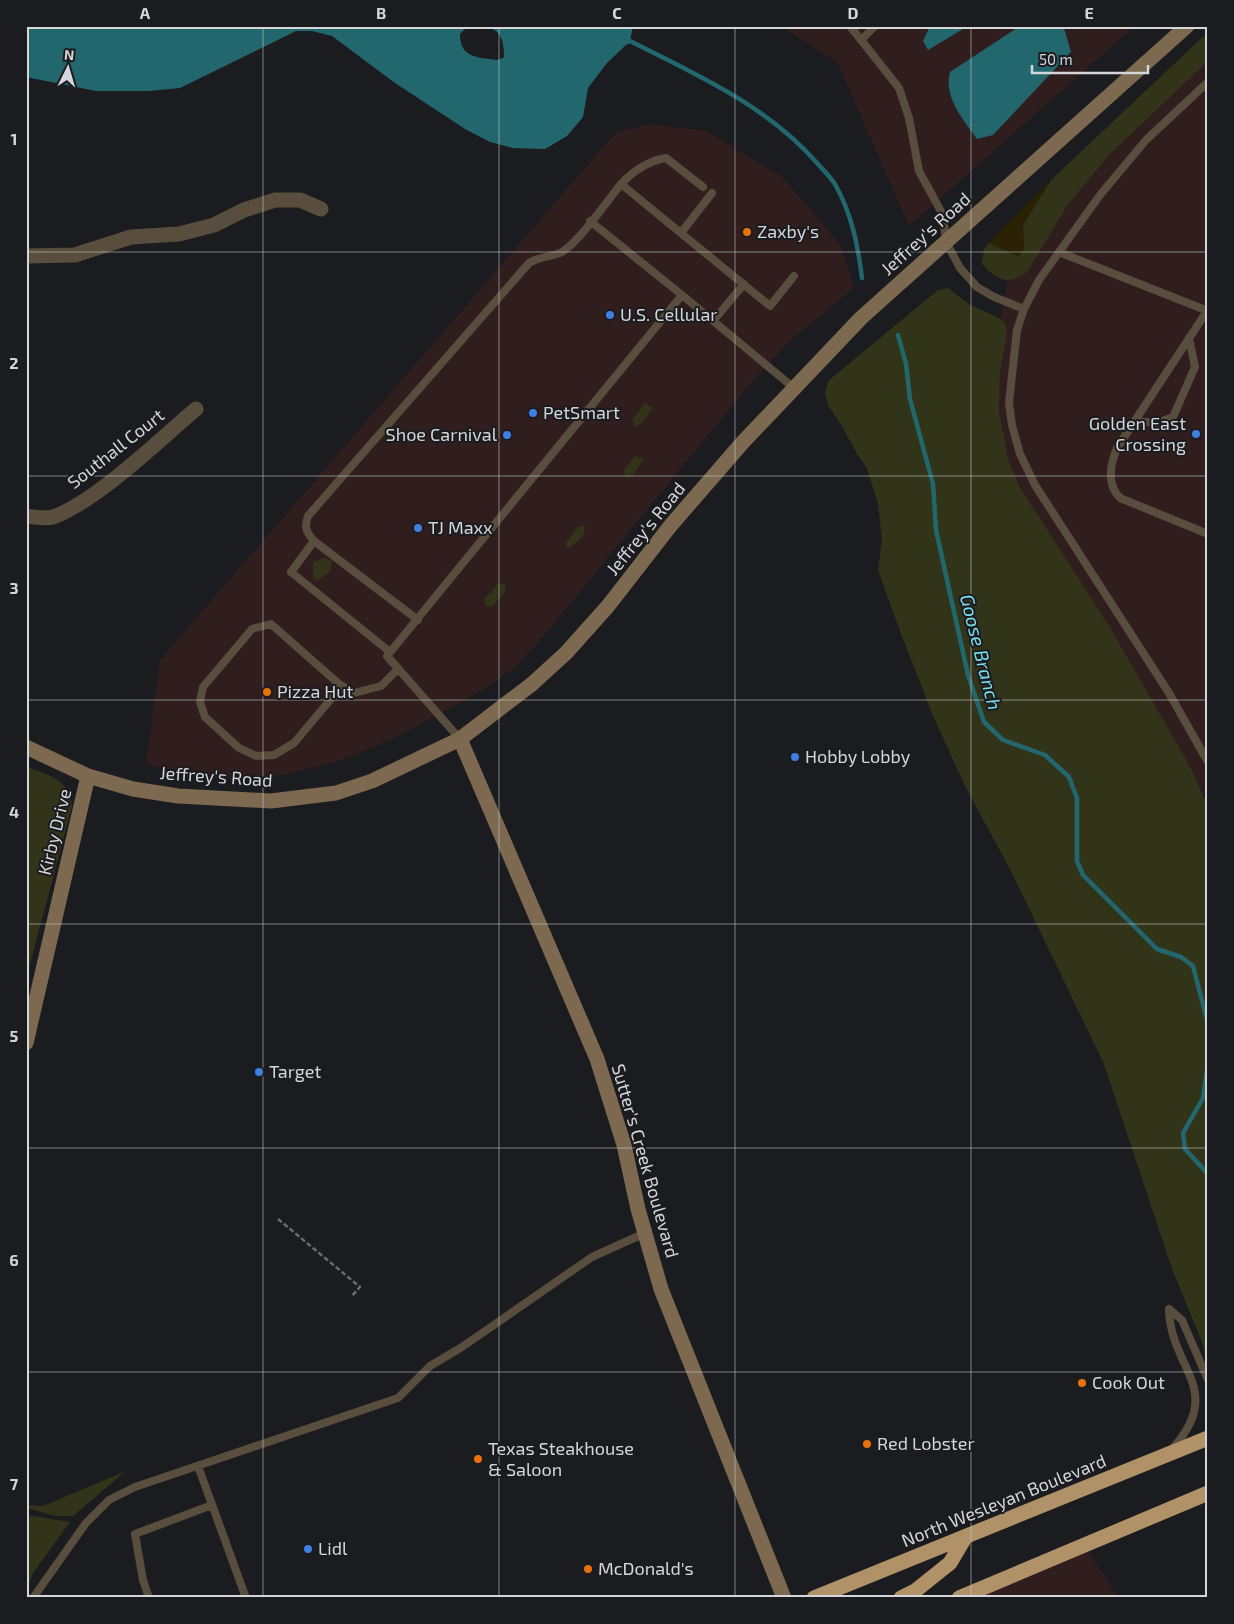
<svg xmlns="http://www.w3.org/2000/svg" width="1234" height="1624" font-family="'Exo 2',sans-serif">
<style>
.commercial{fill:#301d1d}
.green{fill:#32341a}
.sand{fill:#2a2202}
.water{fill:#23676e}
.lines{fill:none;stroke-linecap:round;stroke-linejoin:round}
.stream{stroke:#23676e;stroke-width:4.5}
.path{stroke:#696b6e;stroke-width:2.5;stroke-dasharray:5 2.5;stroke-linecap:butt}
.lane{stroke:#594d3d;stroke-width:8}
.street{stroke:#594d3d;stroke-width:15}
.secondary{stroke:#7c694f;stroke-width:15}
.highway{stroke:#b09168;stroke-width:15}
.grid{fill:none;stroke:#d5d6d9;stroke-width:1;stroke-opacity:0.55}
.food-dot{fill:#e8710a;stroke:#1a1c1f;stroke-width:2}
.shop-dot{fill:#3f7fe0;stroke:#1a1c1f;stroke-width:2}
.labels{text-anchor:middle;stroke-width:4;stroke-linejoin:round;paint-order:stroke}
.poi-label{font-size:18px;fill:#d5d6d9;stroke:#1a1c1f;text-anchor:start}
.street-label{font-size:18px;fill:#d5d6d9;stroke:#1a1c1f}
.water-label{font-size:19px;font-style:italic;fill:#78dfec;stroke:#1a1c1f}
.neatline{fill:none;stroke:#d5d6d9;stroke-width:2}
.grid-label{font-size:16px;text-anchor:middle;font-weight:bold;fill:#d5d6d9}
</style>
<rect width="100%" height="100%" fill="#1a1c1f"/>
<path class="commercial" d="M781 26H1135L909 226 837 62Z
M1208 32V807L1191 768 1021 489 1009 462 999 411 1000 374 1007 335 1001 319 1007 281 1018 256 1022 236Z
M652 124 706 131 783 177 841 246 854 288 790 341 746 389 543 637 518 665 483 690 399 736 345 759 288 774 235 779 201 778 146 764 160 660 616 132Z
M1085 1546 1119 1598H958Z"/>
<path class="green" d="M1208 32V61L1109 155 1067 206 1028 271C1010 286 997 281 982 264L984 249 989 243 1019 256 1024 249 1023 225 1051 180Z
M948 288 970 305 1001 319 1006 325 1007 335 1000 374 999 411 1009 462 1021 489 1108 624 1191 768 1208 807V1368L1202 1342 1172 1269 1104 1064 1011 871 966 788 933 716 900 631 878 570 882 539 878 504 867 468 857 454 842 426 829 407 825 394 828 381 938 290Z
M645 403 653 408 642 423 635 427 632 420Z
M635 456 644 459 632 476 625 478 624 470Z
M585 525C586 537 577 542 567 549L566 543 577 527Z
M323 558 332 561 331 570 317 581 313 577V562Z
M499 583 505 584V592L492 607 485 606 484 599Z
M26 766C50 777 68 777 72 806L26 979Z
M126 1471 73 1516H56L26 1508V1505L43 1506Z
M26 1515 70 1522 33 1573 26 1593Z"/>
<path class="sand" d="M1051 180 1023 225 1024 249 1018 256 989 243Z"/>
<path class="water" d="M26 26H468L460 34C460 54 472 57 489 59 496 60 498 61 504 57 504 42 502 32 487 26H633L630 41 607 63 588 88 583 117 567 136 545 149 513 148 490 142 465 129 395 83 332 36 312 31H296L180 88 149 91H96L26 77Z
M930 26H968L928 50 923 41Z
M1020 26H1061L1065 31 1071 52 993 135 977 139C964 120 943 97 950 72Z"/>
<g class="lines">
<path class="stream" d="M625 43 630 41C697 75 766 105 817 163 823 170 832 178 836 186 852 215 858 246 862 278
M898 335 906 364 910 399 933 484 936 530 968 675 984 722 1003 740 1045 755 1069 777 1077 798V861L1083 875 1157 949 1181 957 1193 966 1208 1024
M1208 1063 1203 1098 1183 1133 1185 1149 1208 1174"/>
<path class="path" d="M278 1219 360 1287 351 1297"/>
<path class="lane" d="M850 26 899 88 909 118 919 171 943 215 946 242 960 268 977 287 994 297 1024 309
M862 39 875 26
M1208 82 1146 140 1100 195 1039 280 1024 309 1017 330 1009 403 1012 425 1020 454 1035 485 1169 693 1208 762
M703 187 666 158C648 161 634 170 621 184L770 306 794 276
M590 221 682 295
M681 233 712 193
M1059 252 1208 311
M1207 311 1117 448C1110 465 1106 484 1120 498L1208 534
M713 321 744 284
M1135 421 1157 423 1173 417 1195 367 1189 338
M314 541C306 532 304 527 308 516L529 263C540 256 552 257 562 252 579 242 608 200 621 184
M390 652 291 572 314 541 418 620
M342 686 294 743 274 755 256 756 239 748 205 717 200 702 203 687 252 629 271 624 339 684 354 693 381 686 398 669
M460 739 387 656 682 295 794 388
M1169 1309C1170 1369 1226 1389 1172 1449
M1169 1309 1182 1320 1208 1380
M198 1466 246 1598
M33 1598 86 1523 109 1500 135 1487 398 1398 430 1366 462 1347 592 1257 645 1233
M149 1598 143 1580 135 1534 212 1505"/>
<path class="street" d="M26 256 75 255 131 237 179 234 214 225 244 210 275 200H300L321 209
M26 516C33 517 46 519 53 517 97 501 159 440 196 409"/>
<path class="secondary" d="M460 739 597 1059 624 1145 638 1209 661 1289 784 1598
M26 747 88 776 133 789 178 796 271 801 336 793 372 781 460 739 532 684 566 653 608 606 671 525 743 442 861 318 1187 26
M26 1043 88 776"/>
<path class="highway" d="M814 1598 1208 1438
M901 1598 915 1591 950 1563 966 1536
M959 1598 1208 1493"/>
</g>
<path class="grid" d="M263 26V1598M499 26V1598M735 26V1598M971 26V1598M26 252H1208M26 476H1208M26 700H1208M26 924H1208M26 1148H1208M26 1372H1208"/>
<g class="food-dot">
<circle cx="747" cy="232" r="5"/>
<circle cx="267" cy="692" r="5"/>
<circle cx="1082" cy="1383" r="5"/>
<circle cx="867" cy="1444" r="5"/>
<circle cx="478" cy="1459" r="5"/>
<circle cx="588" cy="1569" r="5"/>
</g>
<g class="shop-dot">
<circle cx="610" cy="315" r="5"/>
<circle cx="533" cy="413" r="5"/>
<circle cx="1196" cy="434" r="5"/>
<circle cx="507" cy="435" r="5"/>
<circle cx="418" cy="528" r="5"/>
<circle cx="795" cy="757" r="5"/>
<circle cx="259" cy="1072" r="5"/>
<circle cx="308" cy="1549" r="5"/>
</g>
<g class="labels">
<g class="poi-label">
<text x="757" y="238">Zaxby's</text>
<text x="620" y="321">U.S. Cellular</text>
<text x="543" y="419">PetSmart</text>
<text x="1186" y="430" text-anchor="end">Golden East<tspan x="1186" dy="21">Crossing</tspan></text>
<text x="497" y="441" text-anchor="end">Shoe Carnival</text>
<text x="428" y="534">TJ Maxx</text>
<text x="277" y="698">Pizza Hut</text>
<text x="805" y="763">Hobby Lobby</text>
<text x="269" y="1078">Target</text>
<text x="1092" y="1389">Cook Out</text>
<text x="877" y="1450">Red Lobster</text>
<text x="488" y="1455">Texas Steakhouse<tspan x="488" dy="21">&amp; Saloon</tspan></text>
<text x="318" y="1555">Lidl</text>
<text x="598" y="1575">McDonald's</text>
</g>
<g class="street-label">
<text transform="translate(926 234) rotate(-42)" y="6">Jeffrey's Road</text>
<text transform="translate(116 449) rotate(-38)" y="6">Southall Court</text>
<text transform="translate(646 529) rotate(-51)" y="6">Jeffrey's Road</text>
<text transform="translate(216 777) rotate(4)" y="6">Jeffrey's Road</text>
<text transform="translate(55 832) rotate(-76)" y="6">Kirby Drive</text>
<text transform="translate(645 1161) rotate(74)" y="6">Sutter's Creek Boulevard</text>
<text transform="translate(1004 1501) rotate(-22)" y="6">North Wesleyan Boulevard</text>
</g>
<g class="water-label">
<text transform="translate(981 652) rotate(76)" y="7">Goose Branch</text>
</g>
</g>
<rect width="1234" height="1624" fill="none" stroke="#1a1c1f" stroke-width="55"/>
<g transform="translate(68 68) rotate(5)" stroke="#1a1c1f" stroke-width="4" paint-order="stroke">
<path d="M0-4L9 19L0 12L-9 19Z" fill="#d5d6d9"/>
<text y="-8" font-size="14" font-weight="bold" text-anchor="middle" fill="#d5d6d9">N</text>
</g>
<path d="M1032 65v8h116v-8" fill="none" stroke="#d5d6d9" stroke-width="2.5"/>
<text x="1039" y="65" font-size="15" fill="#d5d6d9" stroke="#1a1c1f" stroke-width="4" paint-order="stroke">50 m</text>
<rect x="28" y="28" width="1178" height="1568" class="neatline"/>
<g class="grid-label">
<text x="145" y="19">A</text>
<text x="381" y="19">B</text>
<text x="617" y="19">C</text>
<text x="853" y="19">D</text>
<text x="1089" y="19">E</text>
<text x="14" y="145">1</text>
<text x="14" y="369">2</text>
<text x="14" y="594">3</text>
<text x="14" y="818">4</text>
<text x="14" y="1042">5</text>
<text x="14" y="1266">6</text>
<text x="14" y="1490">7</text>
</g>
</svg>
